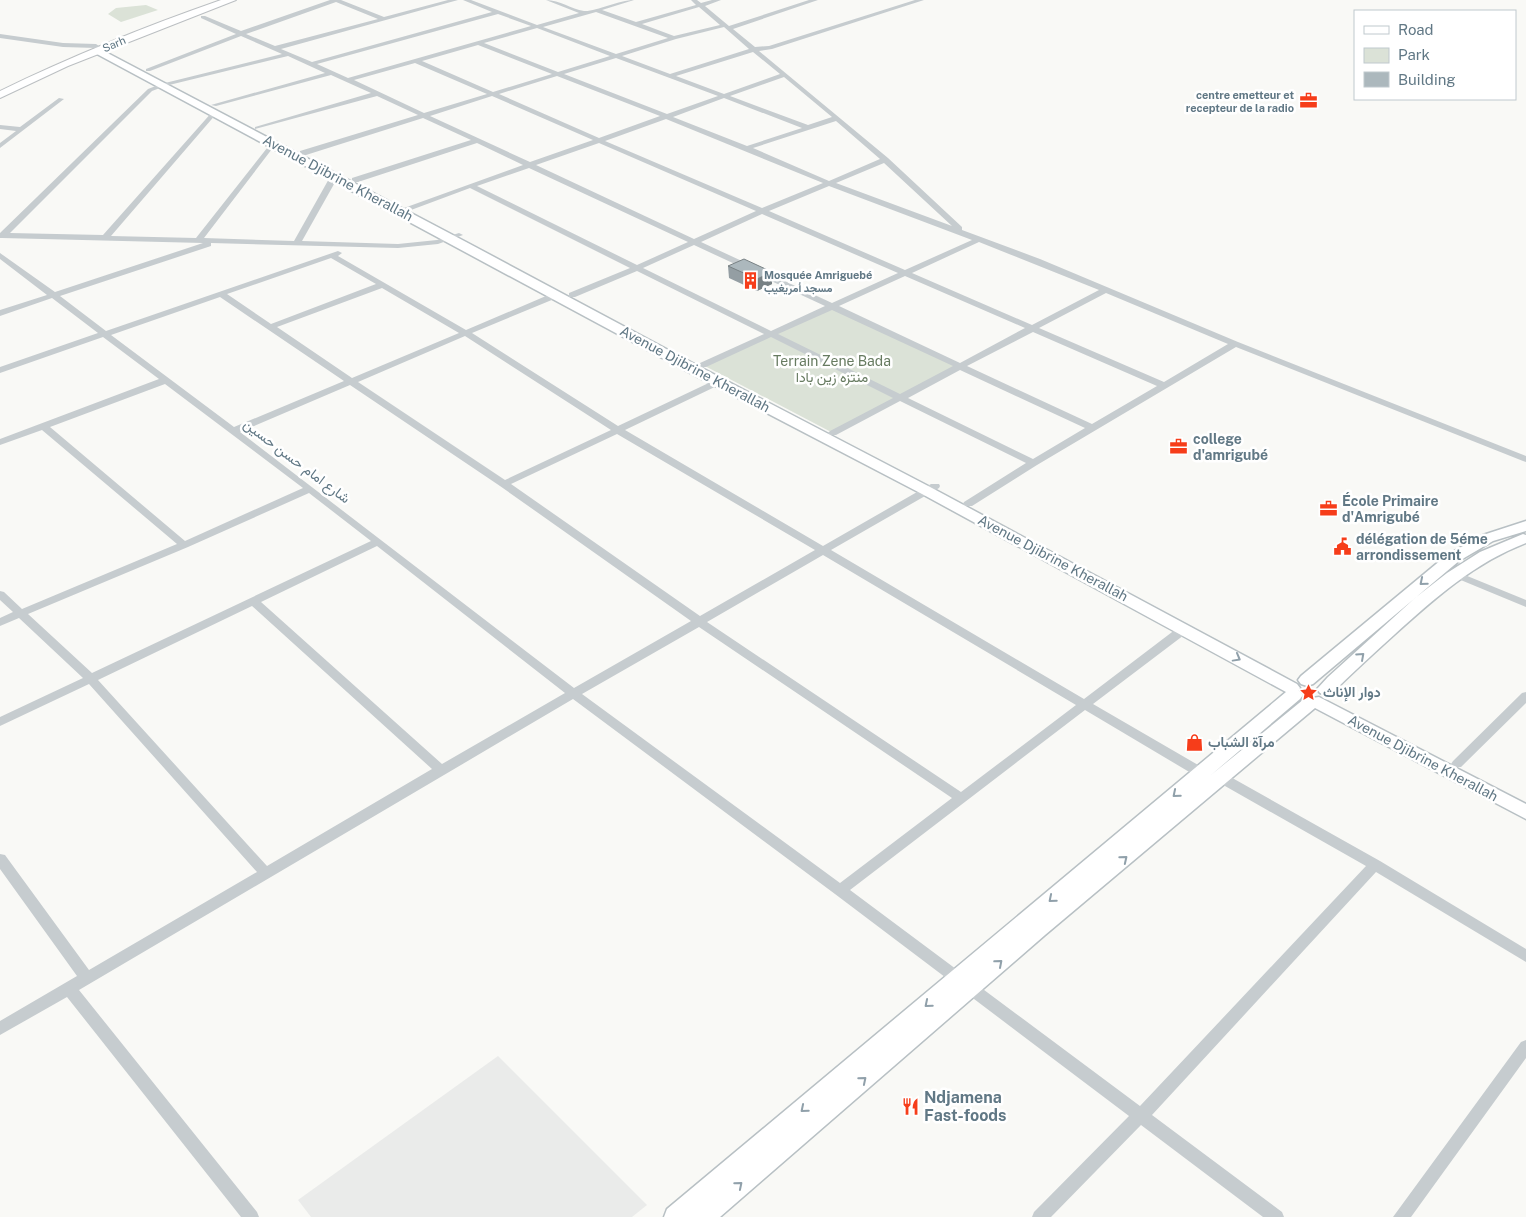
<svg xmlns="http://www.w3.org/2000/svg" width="1526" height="1217" font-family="'Public Sans',Vazirmatn,sans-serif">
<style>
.built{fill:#eaebea}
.green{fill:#dbe2d7}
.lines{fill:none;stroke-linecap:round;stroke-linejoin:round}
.secondary-casing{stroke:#b8c0c4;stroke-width:3}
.highway-casing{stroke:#bbbfc2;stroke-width:2}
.street{fill:#c6cccf;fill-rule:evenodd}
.secondary{fill:#fff;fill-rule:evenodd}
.highway{fill:#fff;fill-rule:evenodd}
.wall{fill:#949ea3}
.shaded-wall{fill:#788184}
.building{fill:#acb8bd;stroke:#788184}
.oneway{stroke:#90a0aa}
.labels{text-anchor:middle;stroke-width:5;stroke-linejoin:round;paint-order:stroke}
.far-street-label{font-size:11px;fill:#617885;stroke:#fff}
.far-poi-label{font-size:11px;font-weight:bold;fill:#617885;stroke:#fff;text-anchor:end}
.street-label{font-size:14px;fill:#617885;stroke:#fff}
.park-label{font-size:14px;fill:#677b61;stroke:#fff}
.poi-label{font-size:14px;font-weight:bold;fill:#617885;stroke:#fff;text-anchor:start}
.near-poi-label{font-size:16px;font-weight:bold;fill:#617885;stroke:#fff;text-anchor:start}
</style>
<rect width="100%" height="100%" fill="#f9f9f6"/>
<path class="built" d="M498 1056 647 1205 632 1217H311L298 1200Z"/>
<path class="green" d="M146 5 158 10 121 22 108 14 116 8Z
M830 306 959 366 833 433 703 365Z"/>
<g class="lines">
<defs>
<path id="secondary" d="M98 48 468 243 700 367 932 488 1297 684 1300 688 1298 690 1303 695 1300 699 1211 775 1304 699 1319 697 1526 804V819L1315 708 1045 935 720 1217H664L667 1209 1286 692 922 494 690 373 95 53V49Z
M1526 521V531L1493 541 1459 561 1313 684 1307 686 1301 684 1298 680 1301 676 1447 555 1483 535Z
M1523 534 1526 535V543C1474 563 1435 598 1394 635 1373 654 1352 673 1332 693L1326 695 1320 693 1317 689 1328 677 1415 598 1447 573 1480 552Z"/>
<path id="highway" d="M221 0H236L68 66 0 98V91C72 56 146 26 221 0Z"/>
</defs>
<use href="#secondary" class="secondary-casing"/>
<use href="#highway" class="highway-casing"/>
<path class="street" d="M330 0H341L384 17 448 0H458L281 49 312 62 492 12 463 0H471L537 25 579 13 546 0C560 0 571 9 584 11 595 12 619 0 634 0L602 10 636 22 696 5 691 0H697L701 3 712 0H721L705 6 729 26 809 0H818L733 29 755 47 769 46 915 0H924L772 49 759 51 888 158 962 227V230L1040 259 1238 342 1526 456V462L1523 461 1236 347 1037 465 972 506H964L963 504 964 502 1026 463 900 401 836 435H830L828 433 830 431 893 398 771 337 706 367H700V363L764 334 637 271 575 297H569V293L630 268 470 188 411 210 404 208 523 165 477 143 358 182H352V178L471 140 423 118 306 155H300V151L418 115 377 96 255 129V127L371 93 331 75 216 106 211 105 325 73 288 56 165 86 152 91 10 233 103 235 213 111H217V113L111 236 196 238 271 143 273 142 277 144 275 145 204 238 294 241 330 177 334 175 338 177 302 241 398 244 437 240 459 233 463 235 438 244 398 248 211 243V246L60 296 106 331 338 251 342 253 338 256 466 330 553 293H559V297L472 333 618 426 715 380H721V384L625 430 823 546 931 484H939L940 486 939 488 831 550 1084 699 1180 626H1188L1190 629 1188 632 1093 704 1205 769 1227 775 1380 861 1526 949V962L1376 872 1152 1115 1282 1212 1284 1217H1263L1141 1125 1051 1217H1032L1034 1212 1129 1116 835 894 573 699 79 990 257 1212 259 1217H241L67 997 0 1035V1021L77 976 0 869V854L5 855 89 970 257 872 89 684 0 726V717L83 678 19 618 0 626V618L13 612 0 600V591L4 592 22 609 177 544 42 430 0 445V439L159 379 103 337 0 373V367L98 333 52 298 0 316V310L47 295 0 259V253L55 292 203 243 2 238H0V233L148 89 161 84 282 54 241 36 150 71H146V69L236 34 201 18V16H205L241 31ZM336 2 378 19 275 46 246 34ZM699 7 720 25 674 36 642 24ZM596 12 668 38 616 54 543 27ZM498 14 531 26 348 78 317 64ZM724 27 749 49 670 74 622 56 676 39ZM537 28 610 56 558 72 484 43ZM478 45 552 74 493 92 422 61ZM753 52 780 74 724 94 676 76ZM616 58 718 96 667 114 564 74ZM415 63 487 94 424 113 354 80ZM557 76 660 116 599 138 499 94ZM784 77 832 117 808 125 730 96ZM492 96 593 140 530 162 430 116ZM724 98 802 128 747 146 673 117ZM666 119 823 183 762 208 605 141ZM836 121 880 159 829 181 753 148ZM599 143 756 211 694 239 536 165ZM884 163 952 226 836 183ZM529 168 688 242 637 265 477 186ZM829 186 972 240 905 270 769 211ZM762 214 898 273 832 303 701 242ZM979 242 1099 290 1032 325 912 273ZM694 245 825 306 771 331 643 268ZM331 258 376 284 271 324 227 294ZM905 276 1025 328 960 363 839 306ZM382 288 459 333 352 378 277 327ZM1106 293 1228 344 1164 382 1039 328ZM220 297 344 381 234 427 111 335ZM832 310 953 366 900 394 778 334ZM1033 332 1157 386 1092 424 967 366ZM465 336 611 430 505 480 358 382ZM960 370 1085 428 1033 459 908 398ZM165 384 303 488 185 541 50 427ZM350 385 500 486 691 621 574 688 240 432ZM617 434 815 550 700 616 511 484ZM309 493 371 541 92 673 28 614 188 547ZM377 546 565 693 442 764 261 602ZM823 555 1076 705 961 792 707 622ZM252 606 432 769 267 866 98 680ZM699 627 952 798 840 883 582 694ZM1085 710 1196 776 1218 782 1366 866 1140 1106 850 890Z
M0 34 63 43 96 44 99 46 96 48 63 47 0 38Z
M59 98 64 99 0 148V143L16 131 0 129V125L20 127Z
M1455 571 1526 600V607L1451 576 1450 574Z
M1526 692V703L1461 767H1453L1451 764 1453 761 1522 693Z
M1526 1040V1058L1411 1217H1393L1521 1042Z"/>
<use href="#secondary" class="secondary"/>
<use href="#highway" class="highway"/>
</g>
<path class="wall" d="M728 266 772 272V284L757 291 729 278Z"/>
<path class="shaded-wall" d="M772 272V284L757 291V279Z"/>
<path class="building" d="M744 259 772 272 757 279 728 266Z"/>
<defs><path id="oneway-chevron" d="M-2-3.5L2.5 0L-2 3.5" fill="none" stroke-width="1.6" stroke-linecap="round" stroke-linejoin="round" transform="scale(1.25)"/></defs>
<g class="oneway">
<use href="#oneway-chevron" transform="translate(1423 582) rotate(140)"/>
<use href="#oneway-chevron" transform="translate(1361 656) rotate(-42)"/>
<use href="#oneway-chevron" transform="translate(1237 658) rotate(29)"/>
<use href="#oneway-chevron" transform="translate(1176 794) rotate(140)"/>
<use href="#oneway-chevron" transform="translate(1124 859) rotate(-39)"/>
<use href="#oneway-chevron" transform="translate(1052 899) rotate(140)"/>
<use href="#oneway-chevron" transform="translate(999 963) rotate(-41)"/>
<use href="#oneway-chevron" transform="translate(928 1004) rotate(140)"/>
<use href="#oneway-chevron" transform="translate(863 1080) rotate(-40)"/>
<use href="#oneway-chevron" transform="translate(804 1109) rotate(140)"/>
<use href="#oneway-chevron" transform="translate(739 1185) rotate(-40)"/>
</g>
<defs>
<symbol id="office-bare" viewBox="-9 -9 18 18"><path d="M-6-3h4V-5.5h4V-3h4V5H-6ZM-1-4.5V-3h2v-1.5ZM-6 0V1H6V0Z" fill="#f63d1a" stroke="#fff" stroke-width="2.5" paint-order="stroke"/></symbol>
<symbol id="building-bare" viewBox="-9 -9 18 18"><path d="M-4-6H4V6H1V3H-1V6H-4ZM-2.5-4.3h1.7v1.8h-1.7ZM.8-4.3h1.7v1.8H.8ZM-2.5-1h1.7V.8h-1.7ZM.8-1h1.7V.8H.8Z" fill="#f63d1a" stroke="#fff" stroke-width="2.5" paint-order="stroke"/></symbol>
<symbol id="civic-bare" viewBox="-9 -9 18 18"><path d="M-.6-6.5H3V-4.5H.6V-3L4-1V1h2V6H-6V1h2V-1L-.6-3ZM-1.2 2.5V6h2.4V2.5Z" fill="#f63d1a" stroke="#fff" stroke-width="2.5" paint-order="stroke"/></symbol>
<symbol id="sight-bare" viewBox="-9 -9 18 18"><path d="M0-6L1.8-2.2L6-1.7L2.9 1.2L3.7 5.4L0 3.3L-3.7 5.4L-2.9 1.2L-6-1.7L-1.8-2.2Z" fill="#f63d1a" stroke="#fff" stroke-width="2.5" paint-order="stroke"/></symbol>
<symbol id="shop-bare" viewBox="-9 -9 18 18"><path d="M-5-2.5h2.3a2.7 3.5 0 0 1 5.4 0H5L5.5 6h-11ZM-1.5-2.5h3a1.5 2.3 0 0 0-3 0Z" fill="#f63d1a" stroke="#fff" stroke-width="2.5" paint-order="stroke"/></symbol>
<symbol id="restaurant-bare" viewBox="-9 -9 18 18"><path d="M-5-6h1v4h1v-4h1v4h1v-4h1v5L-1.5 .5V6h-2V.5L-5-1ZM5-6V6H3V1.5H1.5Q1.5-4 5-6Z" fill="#f63d1a" stroke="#fff" stroke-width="2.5" paint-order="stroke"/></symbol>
</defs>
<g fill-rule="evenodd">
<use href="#office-bare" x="1296" y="88" width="25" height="25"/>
<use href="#building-bare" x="738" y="268" width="25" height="25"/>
<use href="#office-bare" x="1166" y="434" width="25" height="25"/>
<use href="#office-bare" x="1316" y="496" width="25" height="25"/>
<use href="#civic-bare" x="1330" y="534" width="25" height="25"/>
<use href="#sight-bare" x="1296" y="680" width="25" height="25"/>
<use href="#shop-bare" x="1182" y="730" width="25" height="25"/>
<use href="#restaurant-bare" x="898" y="1094" width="25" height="25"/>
</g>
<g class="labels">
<g class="far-street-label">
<text transform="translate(114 44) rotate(-23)" y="4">Sarh</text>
</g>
<g class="far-poi-label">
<text x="1294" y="99">centre emetteur et<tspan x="1294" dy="13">recepteur de la radio</tspan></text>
<text x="764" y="279" text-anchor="start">Mosquée Amriguebé<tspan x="764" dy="13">مسجد أمريغيب</tspan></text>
</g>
<g class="street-label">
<text transform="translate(338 178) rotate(28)" y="5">Avenue Djibrine Kherallah</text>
<text transform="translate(695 369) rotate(28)" y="5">Avenue Djibrine Kherallah</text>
<text transform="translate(297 461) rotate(37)" y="5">شارع امام حسن حسين</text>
<text transform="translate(1053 558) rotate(28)" y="5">Avenue Djibrine Kherallah</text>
<text transform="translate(1423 758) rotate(28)" y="5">Avenue Djibrine Kherallah</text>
</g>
<g class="park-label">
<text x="832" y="366">Terrain Zene Bada<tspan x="832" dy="16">منتزه زين بادا</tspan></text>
</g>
<g class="poi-label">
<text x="1193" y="444">college<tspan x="1193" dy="16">d'amrigubé</tspan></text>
<text x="1342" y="506">École Primaire<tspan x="1342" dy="16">d'Amrigubé</tspan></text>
<text x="1356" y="544">délégation de 5éme<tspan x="1356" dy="16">arrondissement</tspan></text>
<text x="1323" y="697">دوار الإناث</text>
<text x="1208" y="747">مرآة الشباب</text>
</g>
<g class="near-poi-label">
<text x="924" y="1103">Ndjamena<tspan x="924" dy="18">Fast-foods</tspan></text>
</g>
</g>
<rect x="1354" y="10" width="162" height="90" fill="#ffffff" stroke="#c0c9ce"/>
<rect x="1364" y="26" width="25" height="8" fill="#ffffff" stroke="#c0c9ce"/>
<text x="1398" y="35" font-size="15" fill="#617885">Road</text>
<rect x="1364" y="48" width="25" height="15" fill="#dbe2d7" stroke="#c0c9ce"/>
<text x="1398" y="60" font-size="15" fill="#617885">Park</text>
<rect x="1364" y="72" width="25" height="15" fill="#acb8bd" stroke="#c0c9ce"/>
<text x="1398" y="85" font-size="15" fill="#617885">Building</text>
</svg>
